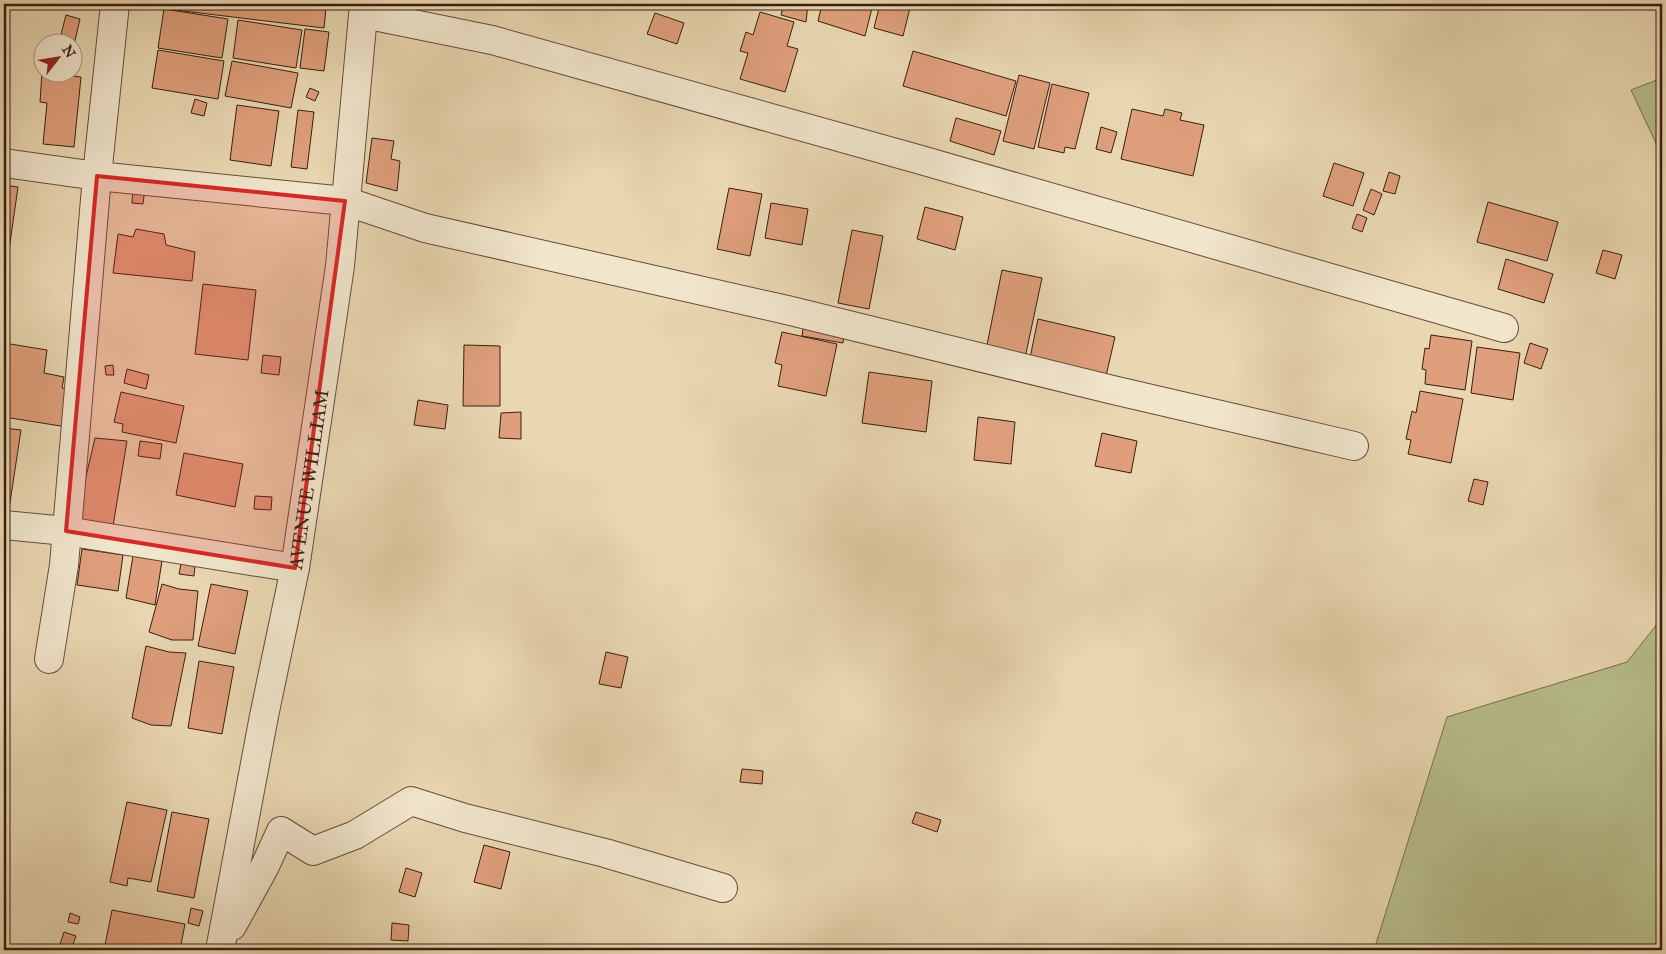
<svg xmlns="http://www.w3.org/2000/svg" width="1666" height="954" font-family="'IM FELL Great Primer',serif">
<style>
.green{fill:#b7be8b;stroke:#786e4e}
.building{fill:#df9f7c;stroke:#391e12}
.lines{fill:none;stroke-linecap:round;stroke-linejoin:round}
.street-casing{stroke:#654c3a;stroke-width:30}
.street{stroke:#f1e5cc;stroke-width:28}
.marked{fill:#d62828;fill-opacity:0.2;stroke:#d62828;stroke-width:4;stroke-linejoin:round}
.labels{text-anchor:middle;stroke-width:5;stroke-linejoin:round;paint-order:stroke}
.street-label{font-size:19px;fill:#391e12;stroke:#f1e5cc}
</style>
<rect width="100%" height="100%" fill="#e9d7b1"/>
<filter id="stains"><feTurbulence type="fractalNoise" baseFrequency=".004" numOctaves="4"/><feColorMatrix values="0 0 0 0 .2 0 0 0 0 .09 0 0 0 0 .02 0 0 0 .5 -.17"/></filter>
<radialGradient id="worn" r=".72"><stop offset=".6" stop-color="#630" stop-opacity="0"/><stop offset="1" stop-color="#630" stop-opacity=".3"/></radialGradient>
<path class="green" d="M1662 78V156L1631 90Z
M1662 618V950H1374L1447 717 1627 662Z"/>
<path class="building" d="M150 4H292L326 8 324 28 150 7Z
M784 4H808L806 22 781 15Z
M822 4H873L865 36 818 21Z
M880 4H911L903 36 874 28Z
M164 9 228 19 222 58 158 48Z
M760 12 794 22 787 46 798 49 785 92 740 79 748 53 740 51 746 32 753 35Z
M655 13 684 23 677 44 647 34Z
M66 15 80 19 73 49 72 42H59Z
M238 20 302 30 296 68 233 58Z
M305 29 329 32 324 71 300 68Z
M158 50 224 61 218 99 152 88Z
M913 51 1016 81 1006 116 903 86Z
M232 61 298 73 291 108 225 96Z
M42 72 81 77 74 147 43 144 47 103 40 102Z
M1019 75 1050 83 1034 149 1003 141Z
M1052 84 1089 93 1075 149 1065 147 1064 153 1038 147Z
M310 88 319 92 315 101 306 97Z
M195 99 207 103 204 116 191 113Z
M237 105 279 111 271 166 230 160Z
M1132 109 1163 116 1165 109 1182 113 1180 120 1204 125 1193 176 1121 159Z
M298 110 314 112 307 169 291 167Z
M956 118 1001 131 994 155 950 141Z
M1101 127 1117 132 1111 153 1096 149Z
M372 138 394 141 391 159 400 161 397 191 366 183Z
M1334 163 1364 173 1353 206 1323 196Z
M1389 172 1400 176 1395 194 1383 191Z
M4 185 18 187 9 250 4 249Z
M133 187 145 188 143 204 132 203Z
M729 188 762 194 750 256 717 249Z
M1371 189 1382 194 1374 215 1363 210Z
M1488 202 1558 222 1547 261 1477 242Z
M771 203 808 209 802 245 765 238Z
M925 207 963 217 955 250 917 239Z
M1357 214 1367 218 1362 232 1352 228Z
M136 229 164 234 166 245 195 252 192 281 113 273 118 234 133 237Z
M852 230 883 236 869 309 838 303Z
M1603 250 1622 255 1615 279 1596 273Z
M1506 259 1553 274 1544 303 1498 289Z
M1002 270 1042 278 1025 358 986 350Z
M203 284 256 290 248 360 195 354Z
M1038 319 1115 337 1106 376 1030 358Z
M804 322 845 329 843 343 802 336Z
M782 332 837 344 826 396 778 386 782 365 775 363Z
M1431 335 1472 341 1465 390 1425 384 1426 370 1422 369 1425 348 1429 349Z
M4 343 47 350 44 373 64 377 62 388 73 390 67 427 4 417Z
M1530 343 1548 349 1541 369 1524 363Z
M464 345 500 346V406H463Z
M1477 347 1520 353 1513 400 1471 393Z
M263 355 281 357 279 375 261 373Z
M113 365 114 375H106L105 366Z
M127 369 149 375 146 389 124 383Z
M869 372 932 381 926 432 862 423Z
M1420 391 1463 399 1451 463 1408 454 1411 440 1406 439 1412 411 1416 413Z
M121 392 184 406 176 443 122 432 123 424 114 422Z
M418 400 448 405 445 429 414 425Z
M521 412V439L499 438 501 413Z
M978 417 1015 422 1011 464 974 460Z
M4 428 21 430 9 509H4Z
M1102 433 1137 441 1131 473 1095 466Z
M95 438 127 441 113 526 76 519Z
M140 441 162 444 160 459 138 456Z
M184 453 243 464 235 507 176 495Z
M1474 479 1488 482 1483 505 1468 501Z
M255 496 272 497 271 510 254 509Z
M82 549 123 555 118 591 77 585Z
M133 556 162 561 155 605 126 598Z
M181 564 195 565 194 576 179 574Z
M162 584 179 589 198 591 193 640H172L149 632Z
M211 584 248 591 235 654 198 646Z
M146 646 169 652 186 653 171 726 151 725 132 718Z
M606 652 628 657 621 688 599 684Z
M199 661 234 667 222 734 188 728Z
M742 769 763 771 762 784 740 782Z
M127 802 167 810 151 882 128 878 127 886 110 882Z
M172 812 209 819 194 898 157 891Z
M916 812 941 820 937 832 912 823Z
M484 845 510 852 501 889 474 882Z
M406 868 422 873 415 897 399 892Z
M191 908 203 911 199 926 188 923Z
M112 910 185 924 180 950H135L105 945Z
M70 913 80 917 78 924 68 922Z
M392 923 409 925 408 941 391 940Z
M64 932 76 936 71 950 59 947Z"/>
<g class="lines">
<defs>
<g id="street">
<path d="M364 14 492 40 921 160 1504 328"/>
<path d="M4 163 97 176 345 201 425 228 787 310 1113 390 1354 446"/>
<path d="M4 525 66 531 295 568"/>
<path d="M49 659 64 565 97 176 115 4"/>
<path d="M232 926 265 866 281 831 313 851 355 835 411 801 465 818 605 853 723 888"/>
<path id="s1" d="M220 950 264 716 295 568 340 266 364 4"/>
</g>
</defs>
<use href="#street" class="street-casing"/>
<use href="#street" class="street"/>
</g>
<path class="marked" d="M97 176 345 201 295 568 66 531Z"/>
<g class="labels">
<g class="street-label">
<text dy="7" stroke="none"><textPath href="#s1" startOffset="479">AVENUE WILLIAM</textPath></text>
</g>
</g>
<rect width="1666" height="954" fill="none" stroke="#e9d7b1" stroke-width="20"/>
<rect x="5" y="5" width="1656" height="944" fill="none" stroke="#391e12" stroke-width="2.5"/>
<rect x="10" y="10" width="1646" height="934" fill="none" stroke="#391e12"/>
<g transform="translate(58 58) rotate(59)"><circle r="24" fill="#f1e5cc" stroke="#a79582"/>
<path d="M0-4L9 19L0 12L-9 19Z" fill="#8f2418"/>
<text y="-8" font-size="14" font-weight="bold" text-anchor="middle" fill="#391e12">N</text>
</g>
<rect width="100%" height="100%" filter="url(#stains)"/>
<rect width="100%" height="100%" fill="url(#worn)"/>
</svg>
